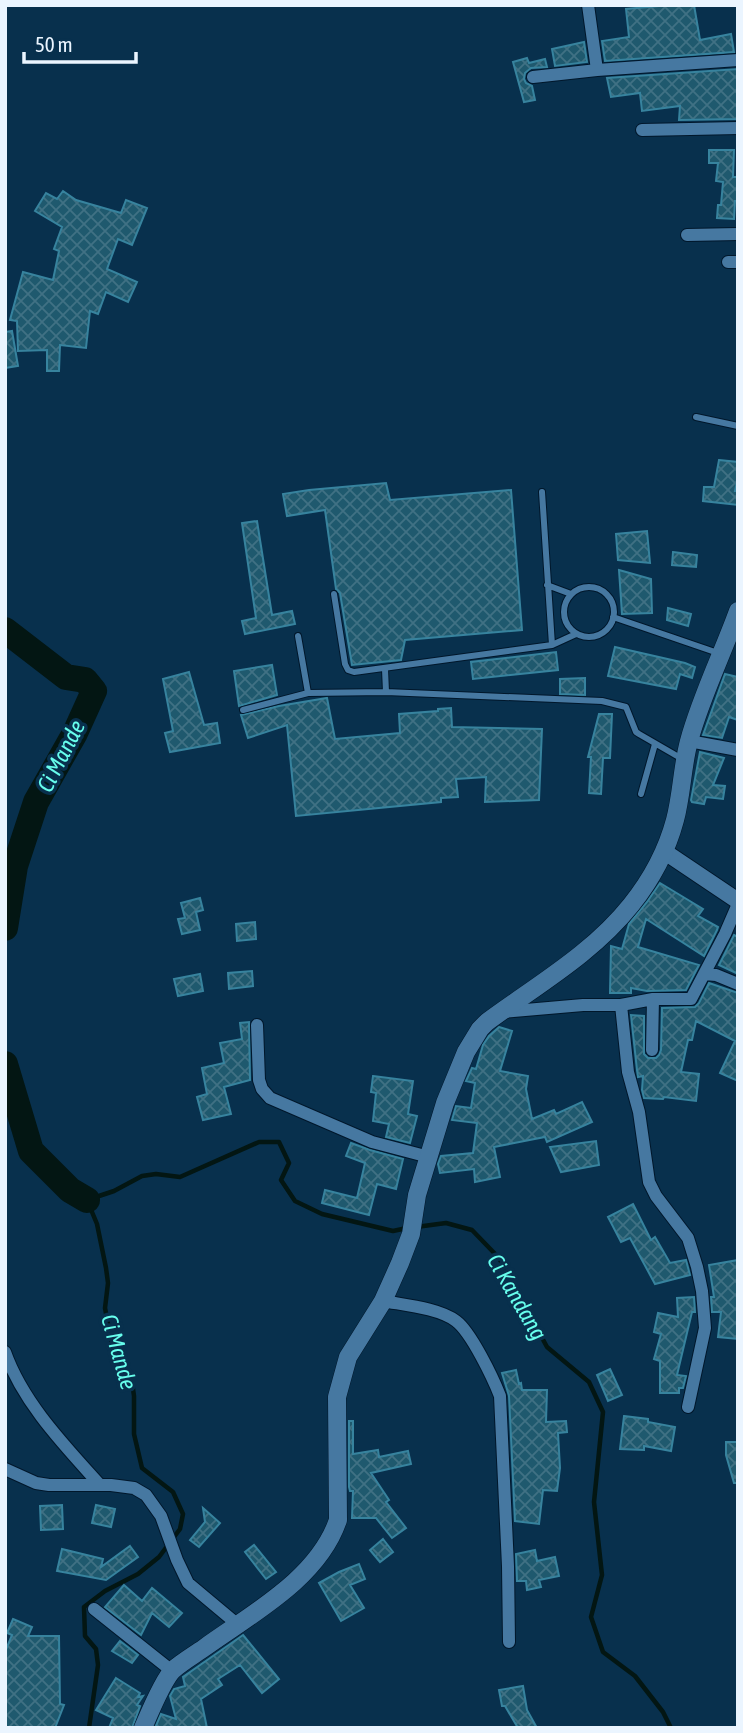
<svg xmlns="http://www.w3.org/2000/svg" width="743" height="1733" font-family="'Asap Condensed',sans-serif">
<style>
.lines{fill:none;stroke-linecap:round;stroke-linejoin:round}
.stream{stroke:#031613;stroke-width:4.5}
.river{stroke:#031613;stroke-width:26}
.building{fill:url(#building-cross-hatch);stroke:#37839e;stroke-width:2}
.service-casing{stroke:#00172b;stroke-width:8}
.minor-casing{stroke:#00172b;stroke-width:14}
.tertiary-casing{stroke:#00172b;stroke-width:18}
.secondary-casing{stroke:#00172b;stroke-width:19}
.service{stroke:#4678a1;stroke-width:6}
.minor{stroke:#4678a1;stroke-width:12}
.tertiary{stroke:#4678a1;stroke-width:16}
.secondary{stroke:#4678a1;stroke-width:18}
.labels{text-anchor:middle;stroke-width:7;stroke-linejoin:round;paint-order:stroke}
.water-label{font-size:23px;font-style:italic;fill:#67feed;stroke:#08304d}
</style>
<defs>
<pattern id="building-cross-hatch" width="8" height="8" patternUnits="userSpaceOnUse" patternTransform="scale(1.75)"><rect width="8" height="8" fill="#1f596e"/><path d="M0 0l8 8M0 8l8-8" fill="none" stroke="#407184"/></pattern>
</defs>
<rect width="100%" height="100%" fill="#08304d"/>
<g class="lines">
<path class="stream" d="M416 1227 446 1223 472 1230 499 1258 547 1347 589 1382 603 1412 594 1502 602 1575 591 1617 603 1652 635 1676 663 1712 671 1728
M89 1728 98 1665 96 1649 85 1636 84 1607 105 1591 138 1574 159 1557 180 1529 183 1514 173 1492 142 1468 134 1434V1396L132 1382 113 1350 105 1308 108 1283 106 1268 97 1224 87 1200 114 1191 142 1176 156 1174 180 1177 259 1142H279L289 1163 281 1180 295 1201 322 1214 393 1231 407 1228"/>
<path class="river" d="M5 630 66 677 85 680 94 691 75 733 36 802 15 866 5 928
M5 1064 31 1151 70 1190 87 1200"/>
</g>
<path class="building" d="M694 5 700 40 731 34 734 52 605 61 602 41 629 37 626 9 659 6Z
M584 42 587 62 555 66 552 49Z
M527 58 529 63 545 59 547 67 531 68 525 73 524 79 526 83 532 86 535 100 524 102 513 62Z
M738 69V119L679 120 680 106 642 111 640 93 611 97 607 78Z
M709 150H734L733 177H738V201H735L734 219 717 218 718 205H721L723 182 716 181 718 163H709Z
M63 191 76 200 121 213 126 200 147 208 132 245 118 239 107 269 137 282 128 302 106 292 98 314 90 311 86 348 60 345 59 371H47V350L18 351 17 321 10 320 23 272 53 280 59 251 54 249 62 227 35 211 46 193 57 199Z
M12 331 18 366 5 368V332Z
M719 460 738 462V478L735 491H738V505L703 501 704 487H714Z
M386 483 390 500 511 490 522 630 405 640 401 660 352 665 340 593 336 589 325 510 287 516 283 494 309 490Z
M257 521 272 615 292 611 295 624 245 634 242 621 256 618 242 523Z
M647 531 650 563 618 560 616 534Z
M673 552 697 555 696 567 672 565Z
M619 570 651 579 652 613 622 614Z
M668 608 691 614 688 626 667 620Z
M615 647 685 663 695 667 692 678 680 674 676 689 608 676Z
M556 652 558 670 473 679 471 662Z
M272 665 277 695 239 706 234 671Z
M189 672 204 725 217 723 220 743 170 752 165 733 173 731 163 679Z
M725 674 738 677V720L729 717 722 738 703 735Z
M585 678V695L560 694V679Z
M327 698 335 739 400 733 399 714 438 711V709L451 708 452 727 542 729 539 800 485 802 486 777 456 779 458 797 441 798V802L296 816 287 725 248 738 241 715 279 706Z
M599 714H612L610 758H603L601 794 589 793 591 757H588Z
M700 752 724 758 713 785 725 786 723 799 706 797 704 804 692 802 691 800Z
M660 883 703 909 698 916 718 927 717 930 704 956 646 919 638 947 699 965 686 990 647 991 631 988V993H610L611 946 622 949 629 924 647 902Z
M200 898 203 910 196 912 200 930 182 934 178 919 185 918 181 903Z
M255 922 256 939 237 941 236 924Z
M734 935 738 937V974L719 965Z
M252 971 253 986 229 989 228 973Z
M200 974 203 991 178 996 174 979Z
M709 983 738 993V1081L720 1073 735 1041 696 1021 692 1040H688L681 1072 699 1074 696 1101 664 1097 663 1099 644 1098 642 1090 643 1076 638 1077 637 1070 631 1015 644 1016V1054L648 1058H656L659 1055 661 1050 662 1008 695 1007 699 1003Z
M249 1022 250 1080 224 1087 231 1114 203 1120 197 1097 207 1094 202 1068 224 1063 220 1043 242 1039 240 1023Z
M499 1027 512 1031 500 1071 528 1076 526 1089 532 1119 554 1110 556 1114 582 1102 592 1122 547 1142 545 1137 494 1147 500 1177 475 1182 474 1169 440 1173 438 1164 441 1156 473 1153 477 1123 452 1120 456 1106 471 1108 475 1083 466 1081 472 1068 476 1069 483 1045 489 1036Z
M373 1076 413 1081 408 1114 417 1116 410 1143 386 1137 389 1124 373 1121 376 1093 371 1092Z
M596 1141 599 1165 561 1172 550 1147Z
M351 1143 370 1150 403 1159 396 1189 377 1184 369 1215 322 1203 325 1190 357 1198 365 1163 346 1156Z
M633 1204 651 1240 655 1237 670 1263 686 1260 690 1275 655 1284 630 1238 621 1242 608 1217Z
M738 1260V1339L718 1337 721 1312H712L711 1297H714L709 1265Z
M694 1297 695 1312H692L677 1375 686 1376 683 1388H679V1393H660V1361L654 1359 661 1334 654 1332 658 1313 678 1317 677 1298Z
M610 1369 622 1395 608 1401 597 1375Z
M516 1370 519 1384 521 1383 522 1390H547L546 1422 566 1421 567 1432 558 1433 560 1468 557 1491 543 1490 539 1524 515 1521 509 1396 502 1373Z
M624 1416 648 1419V1422L675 1427 671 1451 644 1446V1450L620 1449Z
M349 1421H353V1454L378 1450 379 1457 408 1451 411 1464 371 1473 389 1500 386 1502 406 1528 392 1538 376 1518H352L353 1491H350L349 1487Z
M726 1442H738V1483H734L726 1455Z
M62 1505 63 1529 41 1530 40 1506Z
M96 1505 115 1509 111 1527 92 1523Z
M203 1508 220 1523 199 1547 190 1540 205 1522Z
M383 1539 393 1552 380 1562 370 1550Z
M254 1545 276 1572 266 1579 245 1552Z
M130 1546 138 1557 106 1580 57 1571 62 1549 103 1559 101 1567Z
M535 1550 537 1561 555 1557 559 1576 539 1580 541 1587 527 1590 526 1581H517L516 1554Z
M359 1564 365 1579 350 1585 364 1608 341 1621 319 1583 339 1572Z
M124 1585 142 1601 152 1588 182 1613 169 1627 152 1613 141 1635 105 1607Z
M13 1619 32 1627 28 1636H59L60 1704 64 1705 55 1728H5V1652L12 1635 7 1633Z
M243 1635 279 1679 262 1693 240 1665 218 1679 222 1685 201 1699 207 1728H155L161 1714 176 1719 170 1696 174 1689 185 1686 183 1677Z
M120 1641 138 1655 132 1663 112 1651Z
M116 1678 140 1693 138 1697 143 1696 137 1705 140 1706 132 1728H109L113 1718 96 1710Z
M523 1686 527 1710 537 1728H518L505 1706H502L499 1690Z"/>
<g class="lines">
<defs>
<path id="service" d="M696 417 738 426
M542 492 552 645
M547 585 571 594
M564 612a25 25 0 1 1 50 0a25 25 0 1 1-50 0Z
M334 594 345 664 348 670 354 672 552 645 576 634
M613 617 718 653
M298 636 308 693
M385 669 386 692
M243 710 308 693 386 692 602 701 626 707 636 732 639 734 684 760
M641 794 655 744"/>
<path id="minor" d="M588 5 597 70
M533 77 597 70 738 60
M642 130 738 128
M687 235 738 234
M728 262H738
M689 741 738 750
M704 974 716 975 738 984
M621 1005 653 999H691L725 934 738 904
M503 1012 583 1005H621L628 1072 639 1112 649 1182 656 1196 688 1238 697 1267 702 1291 705 1328 688 1407
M257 1025 259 1080 262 1089 270 1098 372 1142 429 1157
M652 1050 653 999
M383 1301C404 1305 439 1308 456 1321 471 1332 493 1378 500 1396L508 1566 509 1642
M5 1352C23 1403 65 1446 100 1485
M5 1469 36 1483 49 1485H111L134 1488 146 1495 161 1516 177 1560 188 1583 237 1624
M94 1609 172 1671"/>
<path id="tertiary" d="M665 852 738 901"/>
<path id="secondary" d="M143 1728C149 1714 163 1680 173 1670 182 1662 194 1655 204 1648 251 1614 318 1579 338 1520L337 1397 348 1357 383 1301 400 1263 411 1234 417 1195 445 1103 466 1052 480 1029 487 1022C537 985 592 954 631 905 651 880 667 850 675 820 682 794 682 767 689 741 701 697 722 655 738 611"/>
</defs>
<use href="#service" class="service-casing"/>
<use href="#minor" class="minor-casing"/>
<use href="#tertiary" class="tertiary-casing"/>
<use href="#secondary" class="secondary-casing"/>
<use href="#service" class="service"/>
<use href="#minor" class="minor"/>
<use href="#tertiary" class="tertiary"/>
<use href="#secondary" class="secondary"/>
</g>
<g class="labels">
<g class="water-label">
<text transform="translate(61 756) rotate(-63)" y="8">Ci Mande</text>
<text transform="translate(517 1297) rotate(60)" y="8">Ci Kandang</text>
<text transform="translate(119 1352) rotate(74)" y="8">Ci Mande</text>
</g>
</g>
<rect width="743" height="1733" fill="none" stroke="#ebf5ff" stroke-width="14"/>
<path d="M24 52v10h112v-10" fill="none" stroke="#ebf5ff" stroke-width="3.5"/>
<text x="35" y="52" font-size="21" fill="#ebf5ff" stroke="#08304d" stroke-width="5" paint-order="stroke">50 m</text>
</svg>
